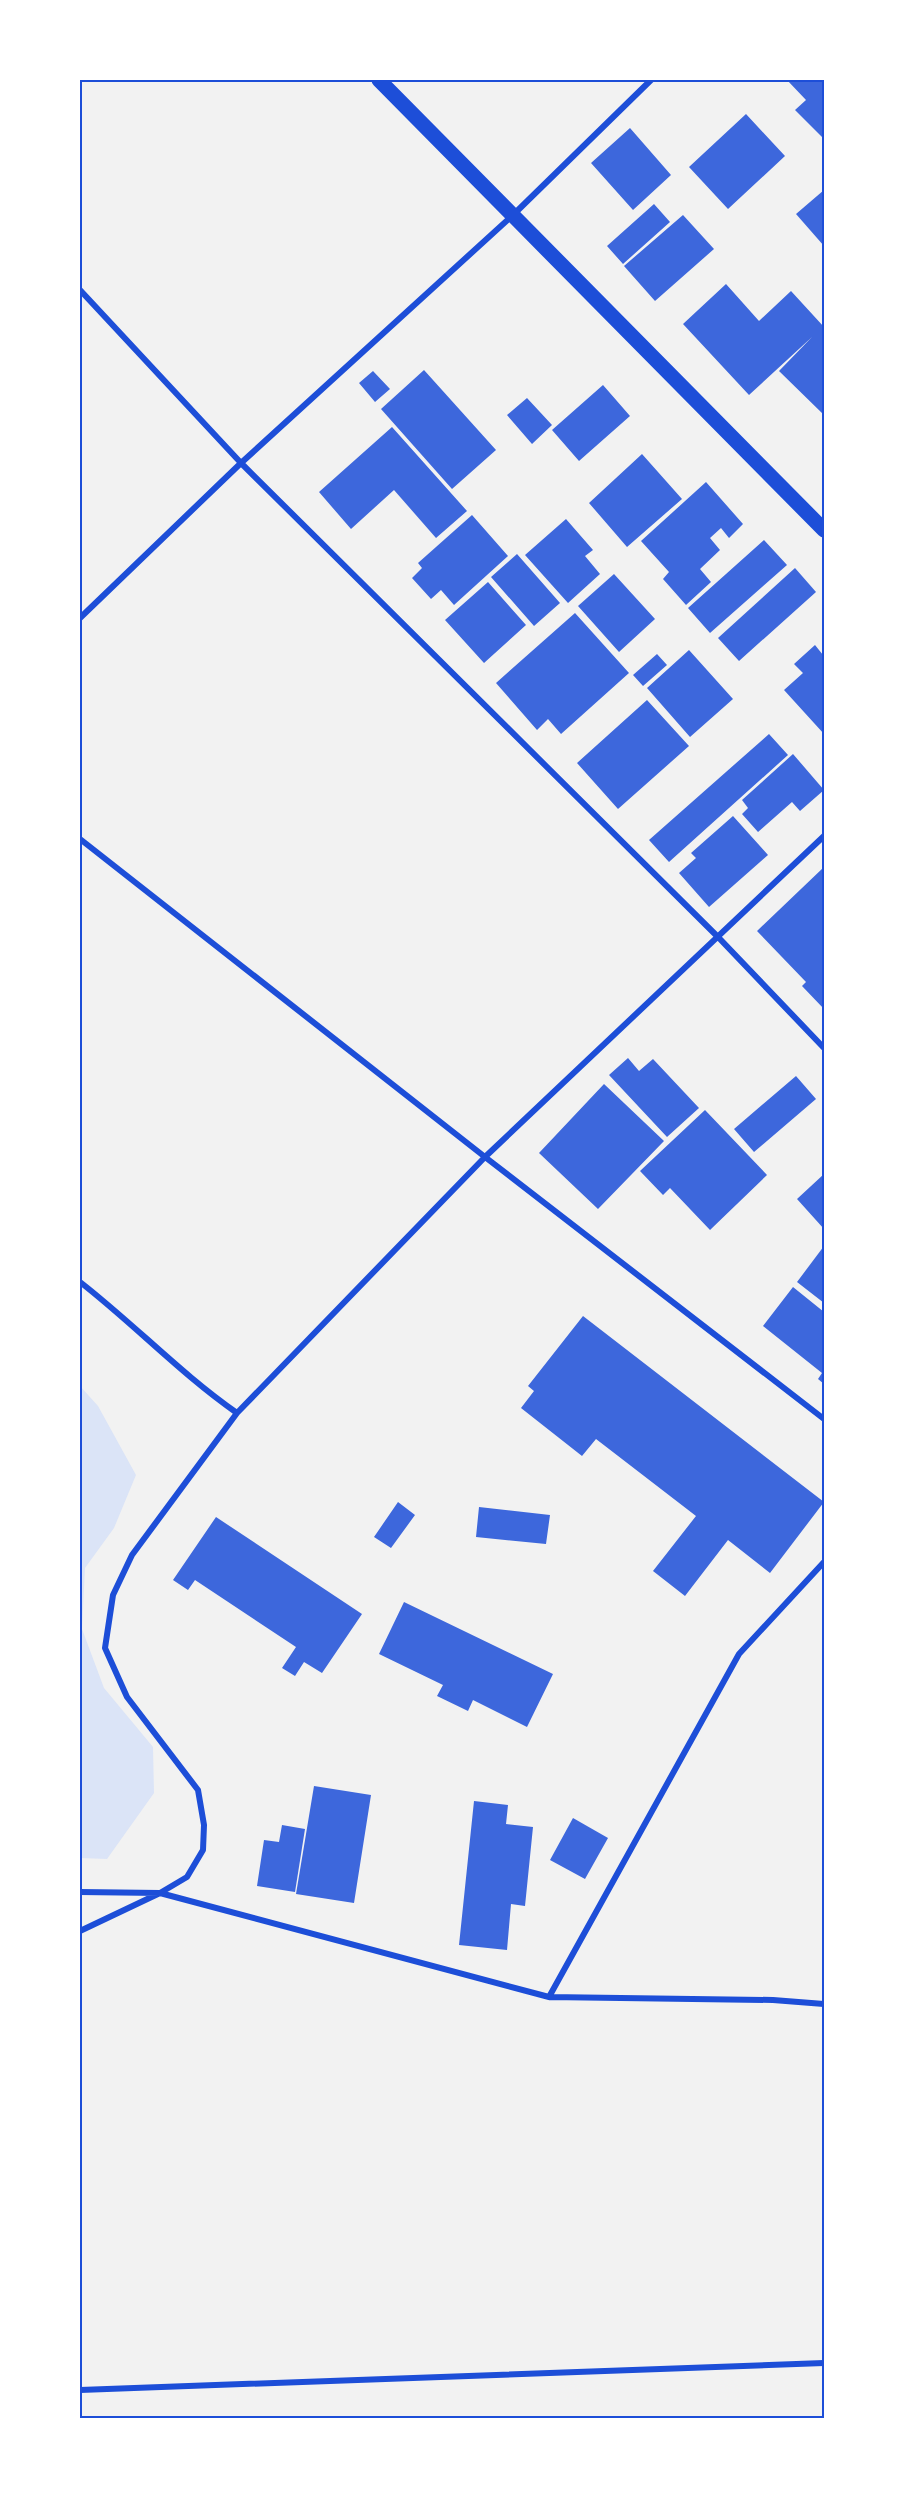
<svg xmlns="http://www.w3.org/2000/svg" width="904" height="2498" font-family="Cabin,sans-serif">
<style>
.green{fill:#dbe4f7}
.building{fill:#3d67dc}
.lines{fill:none;stroke-linecap:round;stroke-linejoin:round}
.minor{stroke:#1d4ed8;stroke-width:6}
.primary{stroke:#1d4ed8;stroke-width:15}
.neatline{fill:none;stroke:#1d4ed8;stroke-width:2}
</style>
<rect width="100%" height="100%" fill="#f2f2f2"/>
<path class="green" d="M80 1386 98 1406 136 1475 114 1528 85 1568 82 1629 104 1688 153 1747 154 1793 107 1859 80 1858Z"/>
<path class="building" d="M787 80H824L823 138 795 110 806 100Z
M746 114 785 156 728 209 689 167Z
M630 128 671 175 633 210 591 163Z
M824 190V246L796 214Z
M654 204 670 222 623 264 607 246Z
M683 215 714 249 655 301 624 266Z
M726 284 759 321 791 291 824 327V415L779 371 812 337 749 395 683 324Z
M424 370 496 450 452 489 381 409Z
M373 371 390 389 375 402 359 383Z
M603 385 630 416 579 461 552 430Z
M527 398 552 425 532 444 507 415Z
M392 427 467 511 436 538 394 490 351 529 319 492Z
M642 454 682 499 627 547 589 503Z
M706 482 743 524 729 538 721 528 710 538 720 550 700 569 711 582 686 605 663 579 669 572 641 541Z
M472 515 508 556 454 605 441 590 431 599 412 578 422 568 418 563Z
M566 519 593 550 585 556 600 574 568 603 525 555Z
M764 540 787 565 710 633 688 608Z
M517 554 560 603 534 626 491 577Z
M795 568 816 592 739 661 718 638Z
M614 574 655 619 619 652 578 606Z
M488 582 526 625 484 663 445 620Z
M575 613 629 673 561 734 548 719 537 730 496 683Z
M815 645 823 655 824 653V734L784 690 803 673 794 664Z
M689 650 733 699 690 737 647 688Z
M657 654 667 665 643 686 633 675Z
M647 700 689 746 618 809 577 763Z
M769 734 788 755 669 862 649 840Z
M793 754 824 790 800 811 792 802 758 832 742 814 748 808 742 800Z
M733 816 768 855 709 907 679 873 696 858 691 853Z
M824 867V1009L802 986 806 982 757 931Z
M628 1058 639 1071 653 1059 699 1108 667 1137 609 1075Z
M796 1076 816 1099 754 1152 734 1129Z
M604 1084 664 1141 598 1209 539 1153Z
M705 1110 767 1175 710 1230 670 1188 663 1195 640 1171Z
M824 1174V1229L797 1199Z
M824 1246V1303L797 1282Z
M793 1287 824 1312V1384L818 1379 822 1373 763 1326Z
M583 1316 824 1502 770 1573 728 1540 685 1596 653 1571 696 1516 596 1439 582 1456 521 1408 534 1391 528 1386Z
M398 1502 415 1515 391 1548 374 1537Z
M479 1507 550 1515 546 1544 476 1537Z
M216 1517 362 1614 322 1673 304 1662 295 1676 282 1668 296 1647 195 1580 188 1590 173 1580Z
M404 1602 553 1674 527 1727 473 1700 468 1711 437 1696 443 1685 379 1654Z
M314 1786 371 1795 354 1903 296 1894Z
M474 1801 508 1805 506 1824 533 1827 525 1906 511 1904 507 1950 459 1945Z
M573 1818 608 1838 585 1879 550 1860Z
M282 1825 305 1829 295 1892 257 1886 264 1840 279 1842Z"/>
<g class="lines">
<path class="minor" d="M80 290 241 463 719 938 824 1048
M80 618 241 463 513 215 651 80
M80 839 485 1157 824 1419
M80 1282C134 1324 181 1374 237 1413
M80 1892 160 1893 549 1997 773 2000 824 2004
M80 1931 160 1893 187 1877 203 1850 204 1825 198 1790 127 1697 105 1648 113 1595 132 1555 237 1413 485 1157 824 836
M549 1997 739 1654 824 1562
M80 2390 824 2363"/>
<path class="primary" d="M379 80 824 530"/>
</g>
<rect width="904" height="2498" fill="none" stroke="#ffffff" stroke-width="162"/>
<rect x="81" y="81" width="742" height="2336" class="neatline"/>
</svg>
